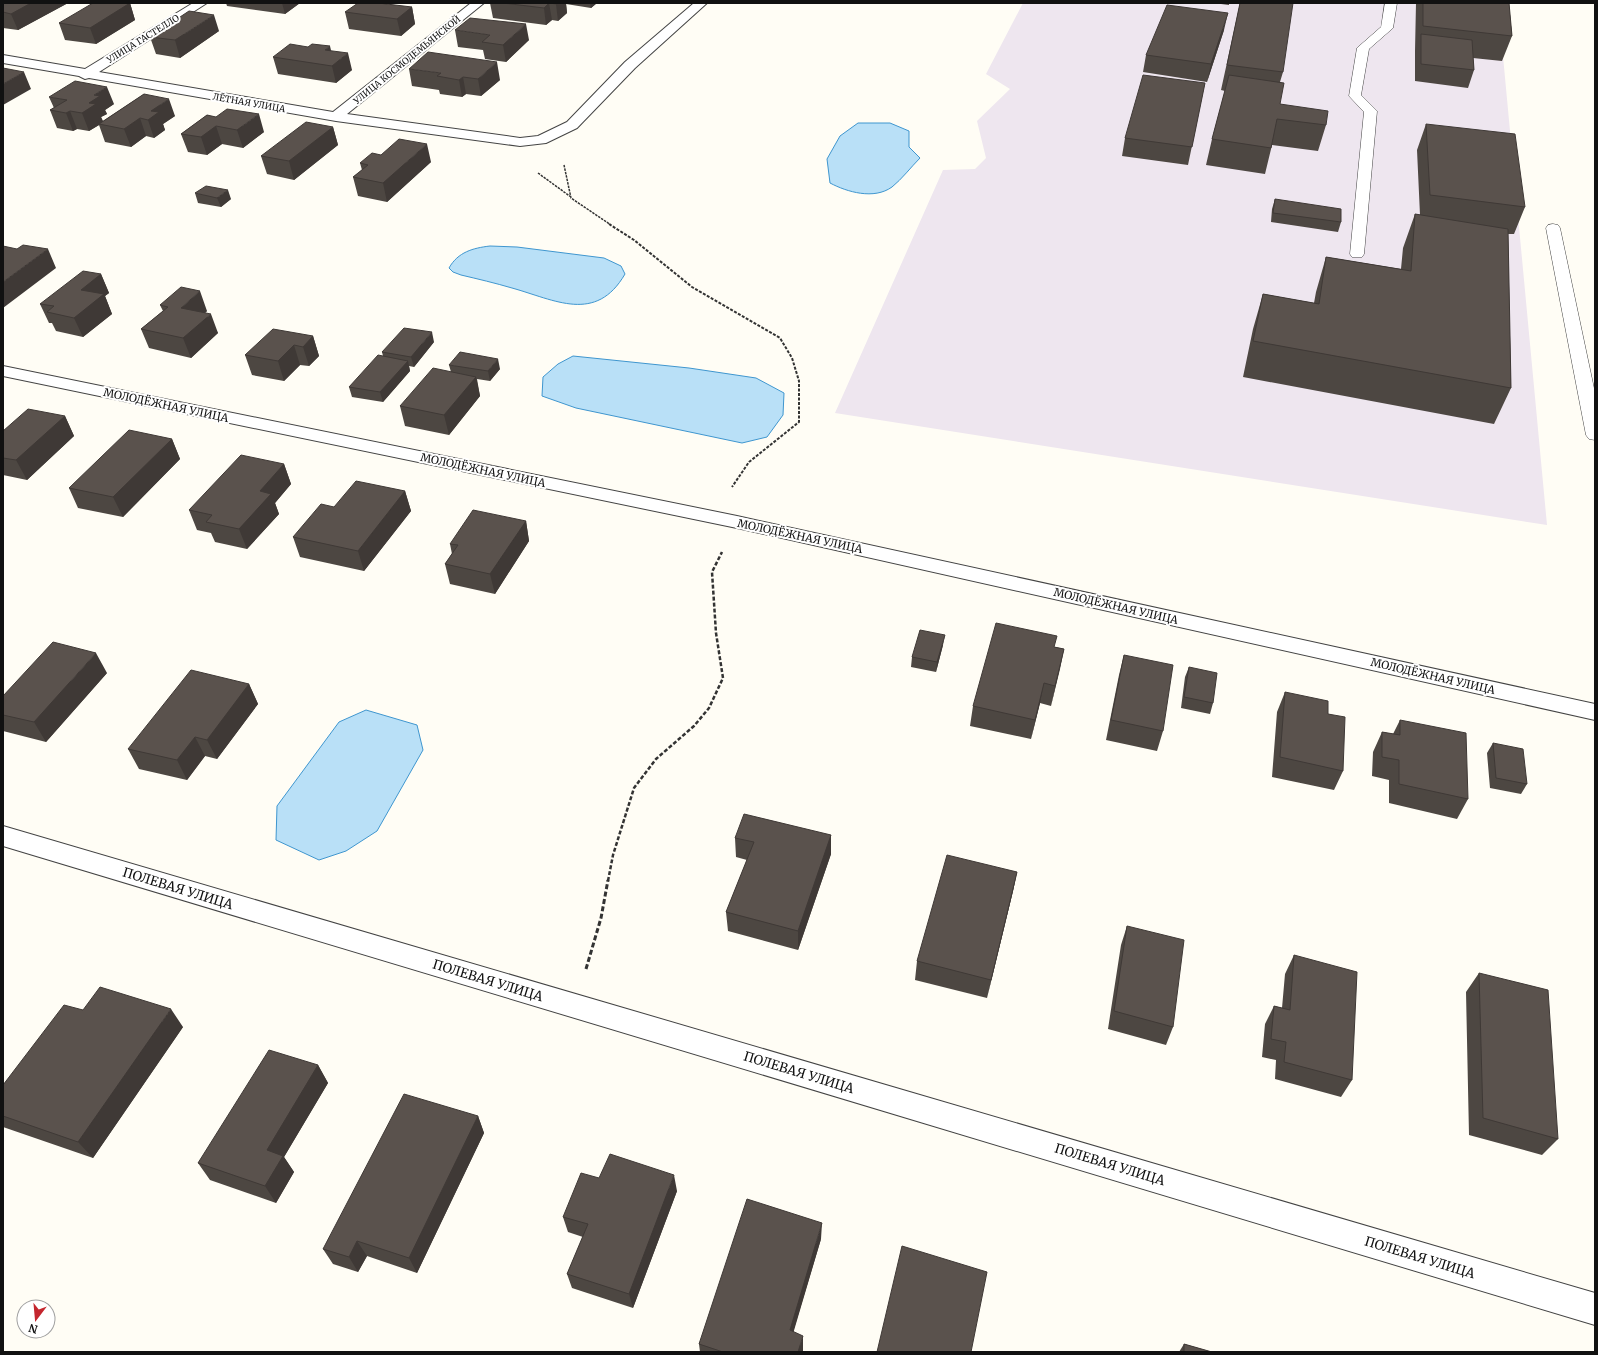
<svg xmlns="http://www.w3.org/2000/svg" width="1598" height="1355" font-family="Merriweather,serif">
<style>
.industrial{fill:#eee6ef}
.water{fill:#b9e0f7;stroke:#3f96cf}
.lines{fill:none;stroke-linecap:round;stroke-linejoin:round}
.service-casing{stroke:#444;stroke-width:1}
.minor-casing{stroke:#444;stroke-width:2}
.path-far3{stroke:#333;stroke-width:1.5;stroke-dasharray:2.5 1;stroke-linecap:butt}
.path-far2{stroke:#333;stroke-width:2;stroke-dasharray:3 1.5;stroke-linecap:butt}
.path-far1{stroke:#333;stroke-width:2.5;stroke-dasharray:4 2;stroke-linecap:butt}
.path{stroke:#333;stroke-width:3;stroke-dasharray:5 2.5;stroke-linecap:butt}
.service{fill:#fff;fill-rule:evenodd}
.minor{fill:#fff;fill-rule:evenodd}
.wall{fill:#4d4742}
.shaded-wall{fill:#3f3936}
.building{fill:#5a524d;stroke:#3f3936}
.labels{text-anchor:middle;stroke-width:4;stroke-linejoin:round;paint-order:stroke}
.far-street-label{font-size:9px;fill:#111;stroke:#fff}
.street-label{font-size:11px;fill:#111;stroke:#fff}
.near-street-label{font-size:13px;fill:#111;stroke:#fff}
</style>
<rect width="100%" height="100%" fill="#fffdf5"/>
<path class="industrial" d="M1023 3H1498L1547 525 835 413 943 170 975 169 986 158 977 121 1010 89 986 74Z"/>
<path class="water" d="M858 123H890L909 131V147L920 158C911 167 902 179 892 187 874 200 847 192 830 183L827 159 840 136Z
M490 246 517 247 604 258 621 266 625 274C596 324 555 300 512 288 495 283 478 279 461 275L453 272 449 268C458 252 473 248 490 246Z
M573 356 689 368 756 378 784 393 783 415 767 437 742 443 576 408 542 396 543 377 558 364Z
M366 710 417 725 423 750 377 831 346 851 319 860 276 840 277 806 339 722Z"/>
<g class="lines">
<defs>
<path id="service" d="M1385 3H1397L1393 28 1369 49 1361 95 1377 111 1364 254 1362 257H1352L1350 254 1364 112 1349 96 1357 48 1381 27Z
M1553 224 1558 225 1560 228 1595 393V440L1589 439 1586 435 1546 228 1548 225Z"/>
<path id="minor" d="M193 3H207L99 72 333 112 471 3H484L347 114 520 138 538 136 567 122 625 62 694 3H707L635 68 577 128 546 143 520 146 336 121 89 78 85 79 79 76 3 63V55L85 69Z
M3 366 737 516 1595 704V720L737 528 3 376Z
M3 826 1595 1293V1325L3 846Z"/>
</defs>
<use href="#service" class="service-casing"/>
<use href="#minor" class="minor-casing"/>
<path class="path-far3" d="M564 165 571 198 611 225
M538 173 571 197"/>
<path class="path-far2" d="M609 224 634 240 692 287 780 338 792 358 799 381V422L749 462 732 487"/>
<path class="path-far1" d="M608 881 613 855 634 788 656 759 694 726 709 708 723 678 716 633 712 572 722 552"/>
<path class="path" d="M586 969 601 918 608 880"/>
<use href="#service" class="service"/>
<use href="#minor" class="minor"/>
</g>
<path class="wall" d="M3 3H68L18 30 3 28Z
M130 3 135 20 96 44 65 40 59 23Z
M226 3H300L285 14 227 6Z
M490 3H597L591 8 566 4 567 13 558 21 552 20 546 25 493 18Z
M1213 3H1229V5Z
M1240 3 1283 72 1280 82V104L1326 125 1318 151 1272 145 1265 174 1206 165 1212 139 1225 91 1221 90Z
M1416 3H1509L1512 36 1502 61 1473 58 1474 70 1468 88 1415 81V51Z
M412 7 415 24 401 36 349 29 345 12Z
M455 30 529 40 506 62 485 59 483 50 458 47Z
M1224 30 1207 82 1143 72 1146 55Z
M219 31 180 58 156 54 150 37Z
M331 51 352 70 336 83 278 74 273 57Z
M409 69 500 80 481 96 466 94 462 97 440 94 439 90 412 86Z
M1205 83 1188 165 1122 156 1125 138Z
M144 94 175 116 163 124 165 130 154 138 146 136 131 147 105 142 99 125 89 131 77 129 73 131 57 128 50 110 54 108 49 97 114 104 105 110 107 114 101 117 103 121Z
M207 115 264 132 243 148 222 144 207 155 188 152 181 134Z
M1426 124 1525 207 1514 234H1508L1511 388 1494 424 1243 377 1253 329 1263 294 1314 303 1316 292 1326 257 1401 269 1403 248 1415 214 1420 215 1417 150Z
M333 127 338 145 294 180 267 174 261 156Z
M431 162 387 202 358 196 353 177 362 170 360 163Z
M195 193 231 199 221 207 198 203Z
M1275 199 1341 222 1338 232 1271 222 1272 209Z
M101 274 109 293 105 296 112 314 83 337 56 331 52 323H49L40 304Z
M160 305 207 311 205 313 218 333 191 358 149 348 141 329 163 311Z
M313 336 319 356 309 366 300 365 284 381 252 375 245 355Z
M434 342 414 367 409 366 410 371 383 402 352 397 349 387 383 356 382 352Z
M449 365 500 369 490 381 477 379 480 396 449 435 405 426 400 406 451 372Z
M65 416 74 436 27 480 3 475V431Z
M172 439 180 459 123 517 78 508 69 488Z
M284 464 291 484 275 503 279 514 247 549 215 542 211 533 197 530 189 510Z
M405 491 411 511 364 571 300 557 293 537 334 507Z
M526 521 529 541 495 594 450 584 445 564 452 554 450 544Z
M943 645 936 672 911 667 912 657Z
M1055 647 1064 649 1051 706 1040 703 1031 739 970 726 973 706Z
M1124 655 1163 731 1157 751 1106 740 1119 675Z
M1189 667 1213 703 1210 714 1181 708 1185 677Z
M107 673 46 742 3 731V696Z
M249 684 258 704 217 759 205 756 187 780 139 769 128 749Z
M1285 692 1328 714 1343 771 1334 790 1272 777 1277 712Z
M1400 720 1468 799 1457 819 1389 803V780L1372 776 1373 752 1382 732 1393 734Z
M1493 743 1527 784 1521 794 1490 788 1487 753Z
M831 835V854L798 950 728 931 726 912 747 860 736 857 735 838Z
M1017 872 1013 891 987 998 915 980 917 961Z
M1127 926 1173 1027 1166 1045 1108 1029 1121 945Z
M1294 955 1352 1080 1341 1097 1275 1079 1276 1060 1262 1057 1265 1024 1274 1006 1282 1008 1285 974Z
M1479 973 1558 1139 1542 1155 1469 1135 1466 992Z
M83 1010 183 1027 93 1158 3 1127V1085Z
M318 1065 328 1083 284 1157 294 1172 276 1203 210 1180 198 1163Z
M478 1116 484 1133 417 1273 367 1256 358 1272 333 1264 323 1249Z
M599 1178 677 1191 633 1308 572 1288 567 1274 583 1237 568 1232 563 1217Z
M821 1239 793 1332 803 1350V1352H700L699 1344Z
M1184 1344 1212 1352H1179Z"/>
<path class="shaded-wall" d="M31 3H68L18 30 11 14Z
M130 3 135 20 96 44 90 28Z
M282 3H300L285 14Z
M549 3 552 20 546 25 544 8Z
M558 3H566L567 13 558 21 556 4Z
M590 3H597L591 8Z
M412 7 415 24 401 36 397 19Z
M1228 13 1224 30 1207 82 1211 64Z
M214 15 219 31 180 58 175 40Z
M526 24 529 40 506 62 503 45Z
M330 46 334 63 325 50Z
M348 53 352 70 336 83 332 66Z
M497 62 500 80 481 96 478 79Z
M24 72 31 89 3 105V84Z
M463 77 466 94 462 97 459 80Z
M107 87 114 104 105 110 107 114 101 117 103 122 99 124V125L89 131 82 113 94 95Z
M169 99 175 116 163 124 165 130 154 138 148 120 151 111Z
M70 111 77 129 73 131 66 113Z
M259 114 264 132 243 148 237 130Z
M140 118 146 136 131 147 124 129Z
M216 126 222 144 207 155 201 137Z
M333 127 338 145 294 180 289 161Z
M427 144 431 162 387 202 383 183Z
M228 190 231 199 221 207 217 198Z
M48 249 56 268 3 308V282Z
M101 274 109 293 105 296 112 314 83 337 74 318 81 290Z
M200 291 207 311 188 327 181 308Z
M211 314 218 333 191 358 183 338Z
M432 332 434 342 414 367 411 357Z
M313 336 319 356 309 366 303 347Z
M294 345 300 365 284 381 278 361Z
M498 359 500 369 490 381 488 371Z
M408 361 410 371 383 402 380 392Z
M476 377 480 396 449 435 444 415Z
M65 416 74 436 27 480 16 460Z
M172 439 180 459 123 517 113 497Z
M284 464 291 484 275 503 279 514 247 549 239 529 260 491Z
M405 491 411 511 364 571 358 551Z
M526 521 529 541 495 594 490 574Z
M945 635 943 645 936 672 937 662Z
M1064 649 1060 669 1051 706 1055 686Z
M96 653 107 673 46 742 34 722Z
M1044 683 1040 703 1031 739 1035 720Z
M249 684 258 704 217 759 207 740Z
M195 737 205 756 187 780 177 760Z
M831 835V854L798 950V931Z
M1017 872 1013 891 987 998 991 980Z
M171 1009 183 1027 93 1158 78 1142Z
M318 1065 328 1083 284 1157 294 1172 276 1203 265 1186 267 1150Z
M478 1116 484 1133 417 1273 409 1258Z
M674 1175 677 1191 633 1308 629 1294Z
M822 1223 821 1239 790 1344V1330Z
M357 1241 367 1256 358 1272 349 1257Z
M803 1336V1352H798Z"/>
<path class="building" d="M3 3H31L11 14 3 12Z
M93 3H130L90 28 59 23Z
M358 3H378L412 7 397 19 345 12Z
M503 3H558L556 4 549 3 544 8Z
M1240 3H1293L1283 72 1227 65Z
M1423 3H1509L1512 36 1423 26Z
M1167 5 1228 13 1211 64 1146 55Z
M189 11 214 15 175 40 150 37Z
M470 18 526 24 503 45 482 42 490 35 455 30Z
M1421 34 1472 40 1474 70 1421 64Z
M290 44 308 47 312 44 330 46 325 50 348 53 332 66 273 57Z
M428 52 497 62 478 79 463 77 459 80 437 76 441 73 409 69Z
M3 68 24 72 3 84Z
M1143 75 1205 83 1192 147 1125 138Z
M1229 75 1284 83 1280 104 1328 111 1326 125 1277 119 1271 148 1212 139Z
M75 81 107 87 94 95 100 96 89 103 96 104 82 113 70 111 66 113 50 110 67 100 49 97Z
M144 94 169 99 151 111 159 112 148 120 140 118 124 129 99 124Z
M227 109 259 114 237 130 216 126 201 137 181 134 207 115 216 117Z
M306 122 333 127 289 161 261 156Z
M1426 124 1515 134 1525 207 1430 195Z
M399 139 427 144 383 183 353 177 368 165 360 163 372 153 381 155Z
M206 186 228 190 217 198 195 193Z
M1275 199 1341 209V222L1273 213Z
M1415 214 1508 229 1511 388 1253 341 1263 294 1319 304 1326 257 1411 271Z
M23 245 48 249 3 282V246L17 249Z
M83 271 101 274 81 290 104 294 74 318 47 312 54 306 40 304Z
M181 287 200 291 181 308 211 314 183 338 141 329 168 307 160 305Z
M404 328 432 332 411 357 382 352Z
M273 329 313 336 303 347 294 345 278 361 245 355Z
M460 352 498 359 488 371 449 365Z
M378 355 408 361 380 392 349 387Z
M433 368 476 377 444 415 400 406Z
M28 409 65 416 16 460 3 458V431Z
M129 430 172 439 113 497 69 488Z
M241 455 284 464 260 491 271 494 239 529 206 522 212 515 189 510Z
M356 481 405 491 358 551 293 537 321 504 334 507Z
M473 510 526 521 490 574 445 564 458 545 450 544Z
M996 623 1057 636 1054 647 1064 649 1055 686 1044 683 1035 720 973 706Z
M920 630 945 635 937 662 912 657Z
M53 642 96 653 34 722 3 715V696Z
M1124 655 1173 665 1163 731 1111 720Z
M1189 667 1217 673 1213 703 1184 697Z
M191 670 249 684 207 740 195 737 177 760 128 749Z
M1285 692 1328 701V714L1345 717 1343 771 1280 757Z
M1400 720 1466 733 1468 799 1399 784V760L1382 757V732L1400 735Z
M1493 743 1523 749 1527 784 1496 778Z
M744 814 831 835 798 931 726 912 754 842 735 838Z
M947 855 1017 872 991 980 917 961Z
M1127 926 1184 940 1173 1027 1114 1011Z
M1294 955 1357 972 1352 1080 1284 1062 1286 1042 1271 1039 1274 1006 1290 1010Z
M1479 973 1548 990 1558 1139 1483 1118Z
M100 987 171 1009 78 1142 3 1116V1085L64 1005 83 1010Z
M269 1050 318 1065 267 1150 283 1156 265 1186 198 1163Z
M404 1094 478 1116 409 1258 357 1241 349 1257 323 1249Z
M610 1154 674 1175 629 1294 567 1274 588 1224 563 1217 581 1173 599 1178Z
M747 1199 822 1223 790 1330 803 1336 798 1352H723L699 1344Z
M902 1246 987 1272 971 1352H877Z
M1184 1344 1212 1352H1184Z"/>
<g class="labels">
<g class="far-street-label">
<text transform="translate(143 39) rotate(-32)" y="3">УЛИЦА ГАСТЕЛЛО</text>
<text transform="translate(407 60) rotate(-39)" y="3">УЛИЦА КОСМОДЕМЬЯНСКОЙ</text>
<text transform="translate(249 103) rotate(10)" y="3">ЛЁТНАЯ УЛИЦА</text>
</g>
<g class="street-label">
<text transform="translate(166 405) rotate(12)" y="4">МОЛОДЁЖНАЯ УЛИЦА</text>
<text transform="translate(483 470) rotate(12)" y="4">МОЛОДЁЖНАЯ УЛИЦА</text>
<text transform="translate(800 536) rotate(12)" y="4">МОЛОДЁЖНАЯ УЛИЦА</text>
<text transform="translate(1116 606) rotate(13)" y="4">МОЛОДЁЖНАЯ УЛИЦА</text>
<text transform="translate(1433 676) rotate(13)" y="4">МОЛОДЁЖНАЯ УЛИЦА</text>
</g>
<g class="near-street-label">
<text transform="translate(178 888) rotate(17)" y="5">ПОЛЕВАЯ УЛИЦА</text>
<text transform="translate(488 980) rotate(17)" y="5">ПОЛЕВАЯ УЛИЦА</text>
<text transform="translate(799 1072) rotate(17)" y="5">ПОЛЕВАЯ УЛИЦА</text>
<text transform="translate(1110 1164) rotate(17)" y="5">ПОЛЕВАЯ УЛИЦА</text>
<text transform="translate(1420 1257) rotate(17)" y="5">ПОЛЕВАЯ УЛИЦА</text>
</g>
</g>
<rect width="1598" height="1355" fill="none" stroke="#111111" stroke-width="8"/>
<g transform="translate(36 1319) rotate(196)"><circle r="19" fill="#ffffff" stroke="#a0a0a0"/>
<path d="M0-3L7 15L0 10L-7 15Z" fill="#c4262e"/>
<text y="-6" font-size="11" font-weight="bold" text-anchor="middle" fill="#111111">N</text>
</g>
</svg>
